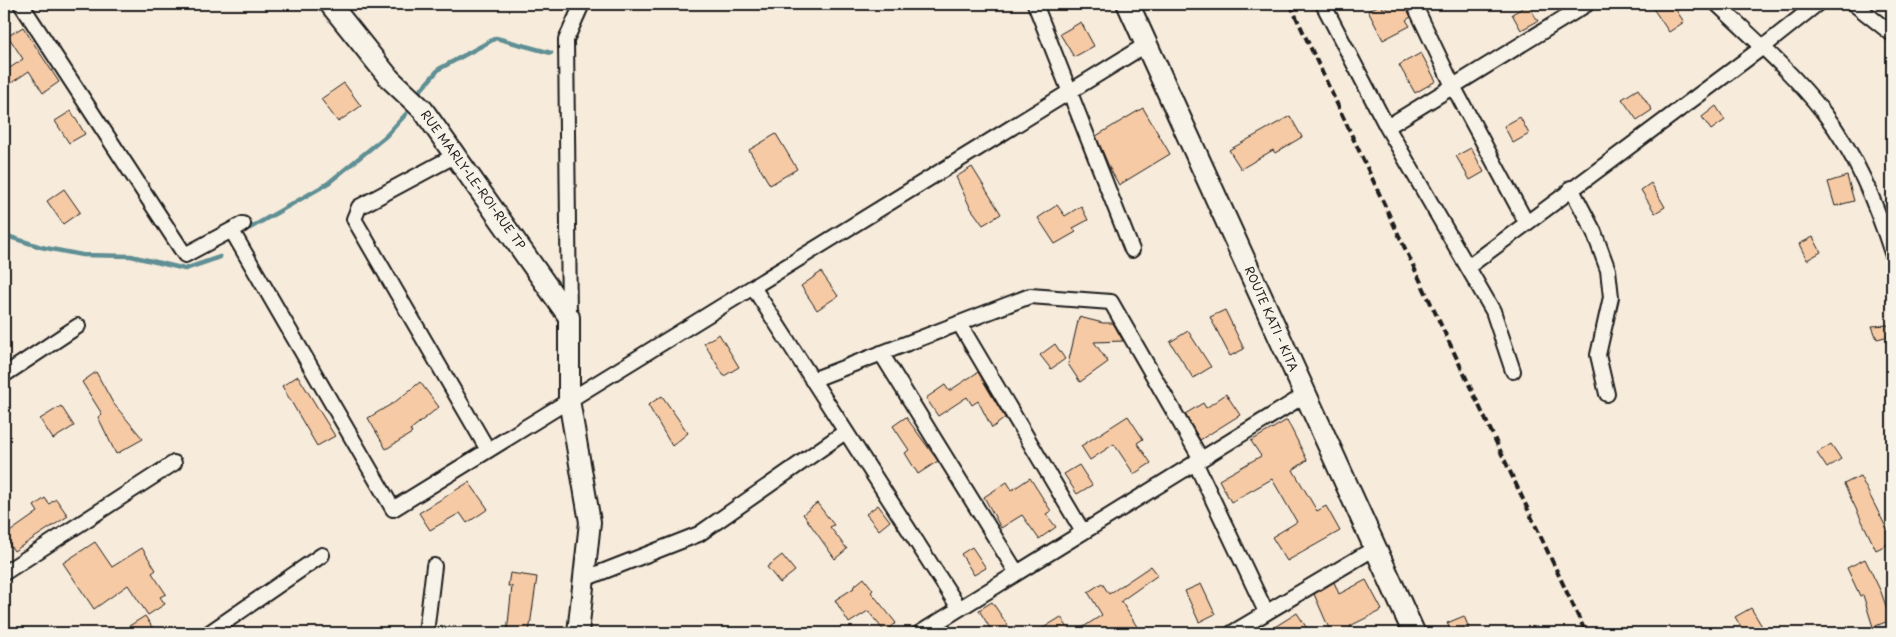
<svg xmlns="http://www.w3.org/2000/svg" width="1896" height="637" font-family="'Playpen Sans',sans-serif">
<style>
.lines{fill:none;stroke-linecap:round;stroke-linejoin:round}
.stream{stroke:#5f8f94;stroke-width:4.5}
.building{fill:#f6caa5;stroke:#1c1c1c}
.street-casing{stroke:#1c1c1c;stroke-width:18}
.secondary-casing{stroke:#1c1c1c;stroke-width:24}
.primary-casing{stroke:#1c1c1c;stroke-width:25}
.street{stroke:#f7f3e8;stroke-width:14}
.secondary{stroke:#f7f3e8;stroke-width:20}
.primary{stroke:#f7f3e8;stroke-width:21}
.rail{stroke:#1c1c1c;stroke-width:4;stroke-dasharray:8 4;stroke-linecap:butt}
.labels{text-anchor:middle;stroke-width:4;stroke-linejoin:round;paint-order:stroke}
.street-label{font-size:12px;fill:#1c1c1c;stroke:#f7f3e8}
</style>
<rect width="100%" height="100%" fill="#f7ebdb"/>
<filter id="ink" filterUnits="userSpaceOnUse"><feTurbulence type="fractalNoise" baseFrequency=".02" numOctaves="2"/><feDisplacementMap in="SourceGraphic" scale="10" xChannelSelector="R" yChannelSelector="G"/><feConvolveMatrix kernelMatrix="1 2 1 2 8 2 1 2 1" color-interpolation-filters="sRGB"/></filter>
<g filter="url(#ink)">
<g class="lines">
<path class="stream" d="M419 92 439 69 496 38 551 53
M250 228 327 184 386 136 406 114
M4 235 41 247 82 255 131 256 185 269 220 257"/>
</g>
<path class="building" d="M1381 4 1383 9 1394 4H1405L1411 17 1406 20 1410 26 1383 40 1368 11Z
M1650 4H1672L1684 22 1669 32Z
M1528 5 1538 21 1521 30 1512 14Z
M1081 22 1094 46 1074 57 1060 34Z
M23 27 59 82 43 93 29 71 4 88V72L23 59 8 36Z
M1421 53 1436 81 1415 93 1399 65Z
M344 83 361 106 338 122 321 99Z
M1638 89 1652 110 1637 120 1622 99Z
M1716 106 1725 120 1711 130 1702 117Z
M1143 108 1170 154 1119 185 1110 169 1096 136Z
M71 111 85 134 69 143 55 121Z
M1290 116 1302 137 1275 153 1273 150 1241 169 1229 150Z
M1520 117 1529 134 1513 143 1504 126Z
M776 134 797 169 770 185 749 150Z
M1471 148 1484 172 1470 180 1456 156Z
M972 167 1001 214 983 225 970 207 956 177Z
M1847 176 1854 201 1835 206 1828 182Z
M1651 183 1665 207 1655 213 1641 190Z
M64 189 80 212 63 224 47 201Z
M1057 205 1065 216 1081 206 1088 220 1073 228 1076 232 1055 244 1038 218Z
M1813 237 1821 252 1807 260 1799 244Z
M821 272 838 296 817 310 801 286Z
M1225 310 1244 349 1230 356 1210 317Z
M1079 317 1103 323H1113L1123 341 1094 342 1108 362 1080 382 1068 364Z
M1889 325V336L1877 339 1872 326Z
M1188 331 1211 367 1193 378 1170 342Z
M719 334 739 367 724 376 704 343Z
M1055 344 1065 359 1051 369 1040 355Z
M96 372 113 403 143 439 116 454 98 417 102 414 82 382Z
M978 372 1005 418 992 428 978 401 972 405 967 397 938 416 926 398 945 385 949 391Z
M298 376 335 436 317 446 282 386Z
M420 382 439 407 410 430 412 433 386 449 368 418 395 402Z
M1226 394 1240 415 1200 440 1185 414 1203 403 1206 408Z
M662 396 688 433 672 446 648 405Z
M61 406 74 426 53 439 40 419Z
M1128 416 1143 439 1137 443 1151 463 1134 474 1114 444 1090 460 1081 446Z
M906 417 938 461 918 474 905 453 909 450 893 426Z
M1287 420 1307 460 1293 470 1317 511 1326 506 1340 531 1287 561 1272 537 1297 522 1272 479 1231 502 1219 480 1261 456 1251 441Z
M1831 444 1841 459 1827 468 1817 453Z
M1079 465 1092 485 1077 494 1064 474Z
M1860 476 1892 539V542L1876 550 1844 484Z
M1030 478 1051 511 1046 514 1056 527 1039 539 1022 515 1001 528 984 497 1007 482 1012 490Z
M469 482 488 509 467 523 460 513 430 530 419 513Z
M45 498 49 504 56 499 68 516 14 551 4 536 38 512 34 506Z
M817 503 834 525 830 527 847 549 835 559 803 514Z
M878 505 890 521 879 530 866 514Z
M95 542 112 567 142 548 156 570 152 573 166 594 160 597 165 604 148 615 128 585 94 609 63 563Z
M972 547 986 568 974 575 961 554Z
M782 555 795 571 780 583 767 567Z
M1865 559 1881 592 1891 620 1873 627 1863 595 1860 596 1847 568Z
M1151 566 1158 575 1121 601 1141 633H1074L1102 615 1088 592 1102 583 1109 594Z
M510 573 537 577 529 633H507L512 586H508Z
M864 578 873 590 871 592 896 623 885 632 868 611 849 623 835 600 854 588 853 587Z
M1366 580 1382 610 1350 626 1353 633H1331L1314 594 1334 582 1339 594Z
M1201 584 1215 614 1199 622 1185 591Z
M992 602 1013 633H993L979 610Z
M1751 608 1766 633H1745L1735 617Z
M1297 613 1310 633H1265Z
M145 616 156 633H118Z
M1464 616 1469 628 1452 633 1447 623Z
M1061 617 1071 633H1035Z"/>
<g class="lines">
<defs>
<path id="street" d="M21 4 185 255 243 224
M1035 4 1132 250
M1323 4 1387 127 1587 4
M1414 4 1453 86 1526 222
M1717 4C1753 38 1794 74 1824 113 1856 154 1876 204 1892 253
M1854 4 1892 34
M1387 127 1493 311 1513 371
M456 155 359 207 354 219 488 450
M1571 188 1594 232 1608 270 1611 297 1598 355 1607 394
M232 231 393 509 1147 44
M1468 267 1763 47 1817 4
M753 287 959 608
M569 317 566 40 582 4
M959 323 1083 532
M881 353 1017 573
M4 375 78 326
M812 380 1030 296 1111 302 1201 459
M1195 462 1266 612
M4 573 174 463
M584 579 699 534 845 432
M209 633 322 555
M426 633 434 566
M920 633 1305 395
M1232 633 1375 548"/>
<path id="secondary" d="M330 4 390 79 423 110 569 317V400L590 522 578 633"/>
<path id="primary" d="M1128 4 1414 633"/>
</defs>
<use href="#street" class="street-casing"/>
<use href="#secondary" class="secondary-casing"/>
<use href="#primary" class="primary-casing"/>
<use href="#street" class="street"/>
<use href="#secondary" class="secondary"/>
<use href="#primary" class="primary"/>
<path class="rail" d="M1290 4 1586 633"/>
</g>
</g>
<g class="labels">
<g class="street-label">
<text transform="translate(473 180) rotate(54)" y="4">RUE MARLY-LE-ROI-RUE TP</text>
<text transform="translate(1271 319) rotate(66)" y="4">ROUTE KATI - KITA</text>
</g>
</g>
<rect width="1896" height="637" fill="none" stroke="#f7f3e8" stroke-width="20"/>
<rect x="10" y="10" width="1876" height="617" fill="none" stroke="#1c1c1c" stroke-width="2" filter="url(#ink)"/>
</svg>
